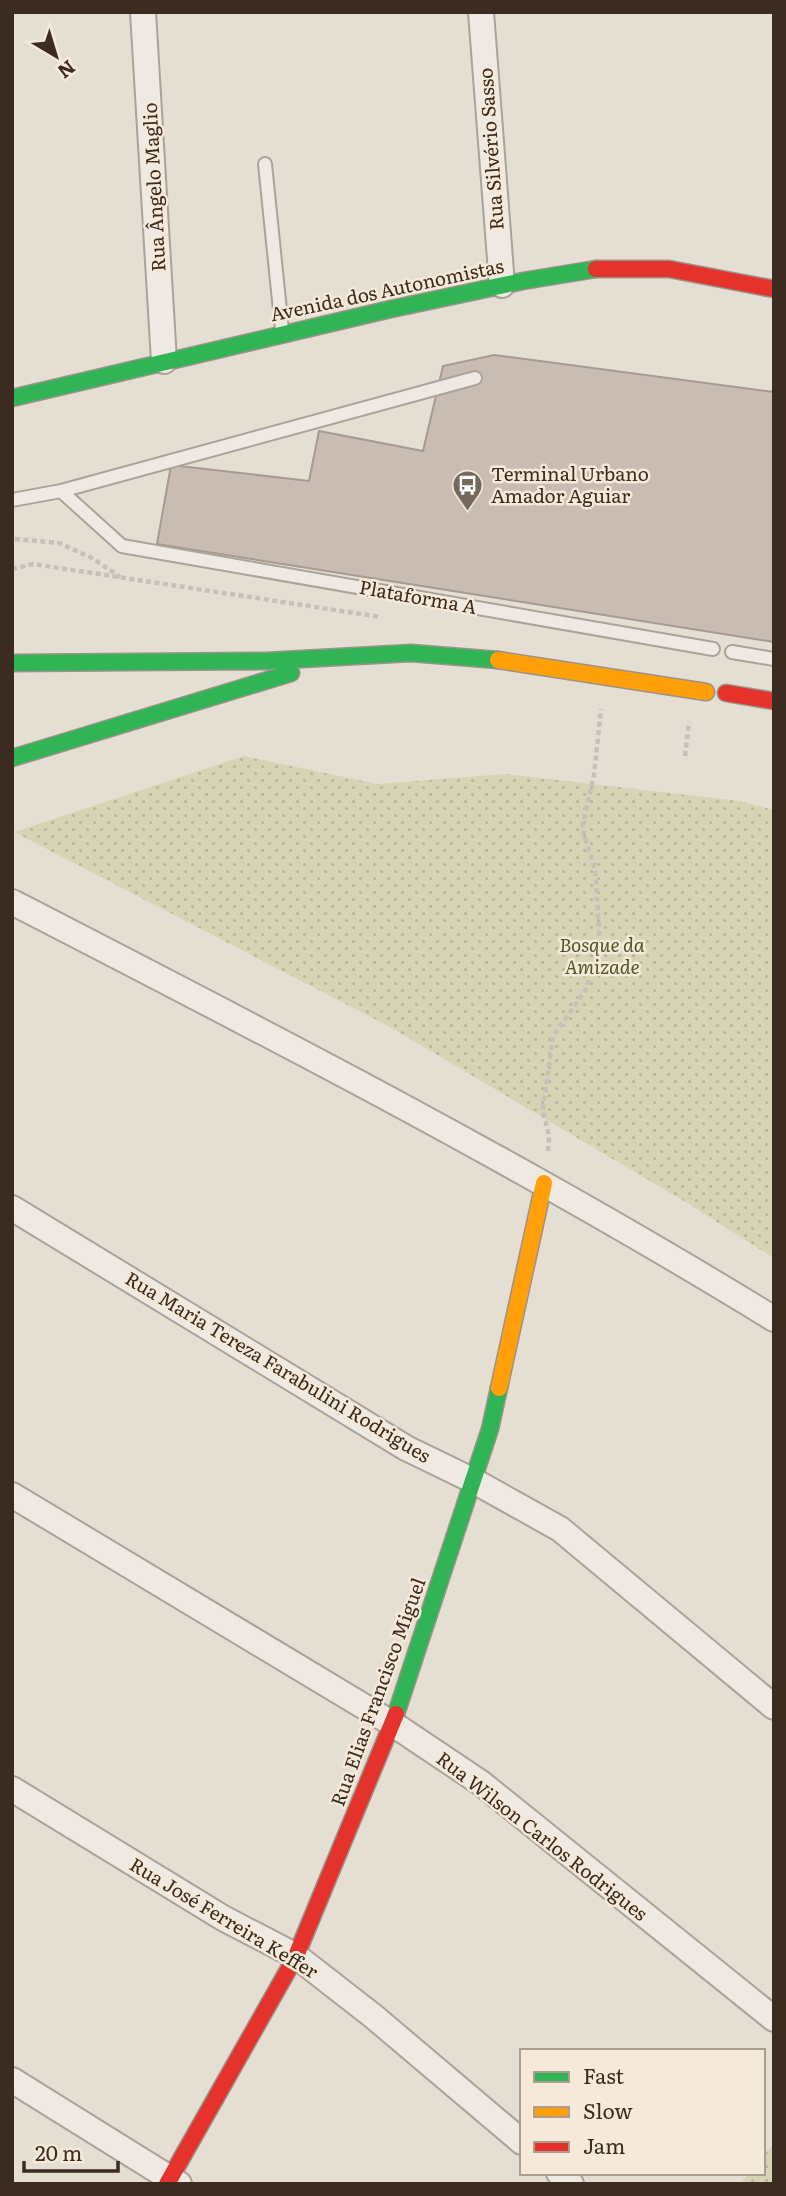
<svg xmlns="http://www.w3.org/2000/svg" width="786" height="2196" font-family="Literata,serif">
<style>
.park{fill:url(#park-dots)}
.building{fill:#c9bcb3;stroke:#a69a91;stroke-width:2}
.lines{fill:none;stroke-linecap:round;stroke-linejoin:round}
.lane-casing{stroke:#aba39a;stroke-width:16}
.street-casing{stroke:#aba39a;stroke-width:28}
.fast-casing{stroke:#9b938a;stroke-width:19}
.slow-casing{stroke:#9b938a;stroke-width:19}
.jam-casing{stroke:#9b938a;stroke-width:19}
.path{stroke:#c6c0ba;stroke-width:4.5;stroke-dasharray:5 3.5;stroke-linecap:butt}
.lane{stroke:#eee9e3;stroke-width:12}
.street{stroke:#eee9e3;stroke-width:24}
.fast{stroke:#30b455;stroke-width:16}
.slow{stroke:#ff9f0a;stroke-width:16}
.jam{stroke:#e5322d;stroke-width:16}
.labels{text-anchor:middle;stroke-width:5;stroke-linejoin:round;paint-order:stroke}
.street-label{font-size:19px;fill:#3b2b21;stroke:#f5ead9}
.poi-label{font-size:19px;fill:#3b2b21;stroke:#f5ead9;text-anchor:start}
.park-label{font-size:19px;font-style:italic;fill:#4f5629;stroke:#f5ead9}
</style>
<defs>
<pattern id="park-dots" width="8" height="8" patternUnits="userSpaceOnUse" patternTransform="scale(1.75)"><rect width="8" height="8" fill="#d7d4b5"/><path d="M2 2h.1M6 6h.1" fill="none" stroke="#b9b69b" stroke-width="1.8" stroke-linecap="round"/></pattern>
</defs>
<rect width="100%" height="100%" fill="#e5ded2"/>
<path class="park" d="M244 756 377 784 505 774 740 801 774 810V1258L687 1203 390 1027 14 832Z
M774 2144V2184H740L749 2173H763V2156Z"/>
<path class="building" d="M494 355 774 392V642L157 544 171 465 309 481 319 431 423 451 443 366Z"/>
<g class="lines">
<defs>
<path id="lane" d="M265 164 282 330
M61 491 122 546 713 649
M12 500 61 491 475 378
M732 652 774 659"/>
<path id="street" d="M143 12 164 361
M481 12 502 285
M12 902C270 1035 527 1167 774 1319
M12 1208 406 1448 474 1481 560 1529 774 1707
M12 1495 393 1724 481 1783 774 2019
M12 1789 223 1918 296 1956 373 2016 522 2142
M12 2080 179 2184
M559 2173 571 2184"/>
<path id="fast" d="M12 398 391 309 523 281 596 269
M12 663 266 661 411 653 498 660
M12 758 291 673
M396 1714 490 1429 499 1388"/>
<path id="slow" d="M498 660 706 692
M499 1388 544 1183"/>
<path id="jam" d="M596 269H669L774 289
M726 693 774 701
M167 2184 296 1956 396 1714"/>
</defs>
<use href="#lane" class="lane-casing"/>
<use href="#street" class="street-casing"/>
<use href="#fast" class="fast-casing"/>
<use href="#slow" class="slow-casing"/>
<use href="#jam" class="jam-casing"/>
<path class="path" d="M15 539 59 543 92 558 120 577
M12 569 33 564 381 617
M685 756 689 722
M548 1151 549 1137 543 1109 553 1036 585 991 600 946 595 869 582 828 594 775 601 709"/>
<use href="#lane" class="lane"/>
<use href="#street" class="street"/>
<use href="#fast" class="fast"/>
<use href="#slow" class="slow"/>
<use href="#jam" class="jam"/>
</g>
<defs>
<symbol id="bus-pin" viewBox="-11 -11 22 30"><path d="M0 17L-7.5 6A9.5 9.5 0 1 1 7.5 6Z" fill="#766a5f" stroke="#f5ead9"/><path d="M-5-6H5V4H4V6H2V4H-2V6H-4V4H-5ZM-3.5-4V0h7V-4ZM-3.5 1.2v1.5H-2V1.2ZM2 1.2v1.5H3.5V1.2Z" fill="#fff"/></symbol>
</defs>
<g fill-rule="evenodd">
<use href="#bus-pin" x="450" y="468" width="35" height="47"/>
</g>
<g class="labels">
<g class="street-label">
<text transform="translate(491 149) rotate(-94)" y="7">Rua Silvério Sasso</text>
<text transform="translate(154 187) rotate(-93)" y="7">Rua Ângelo Maglio</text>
<text transform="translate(387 290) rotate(-12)" y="7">Avenida dos Autonomistas</text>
<text transform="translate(418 597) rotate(10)" y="7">Plataforma A</text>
<text transform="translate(278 1367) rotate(31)" y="7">Rua Maria Tereza Farabulini Rodrigues</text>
<text transform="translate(378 1692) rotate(-70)" y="7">Rua Elias Francisco Miguel</text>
<text transform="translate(542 1836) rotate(38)" y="7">Rua Wilson Carlos Rodrigues</text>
<text transform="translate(224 1918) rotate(31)" y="7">Rua José Ferreira Keffer</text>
</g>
<g class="poi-label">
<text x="491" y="481">Terminal Urbano<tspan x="491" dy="22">Amador Aguiar</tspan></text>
</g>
<g class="park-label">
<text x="602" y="952">Bosque da<tspan x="602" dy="22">Amizade</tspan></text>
</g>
</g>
<rect width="786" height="2196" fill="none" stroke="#3b2b21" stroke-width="28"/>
<rect x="520" y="2049" width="245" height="126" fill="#f5ead9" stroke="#ab9e8f" stroke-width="2"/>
<rect x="534" y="2072" width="35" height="10" fill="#30b455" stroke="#ab9e8f" stroke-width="2"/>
<text x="583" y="2084" font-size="21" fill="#3b2b21">Fast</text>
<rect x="534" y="2107" width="35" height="10" fill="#ff9f0a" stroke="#ab9e8f" stroke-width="2"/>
<text x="583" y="2119" font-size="21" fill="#3b2b21">Slow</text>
<rect x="534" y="2142" width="35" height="10" fill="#e5322d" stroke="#ab9e8f" stroke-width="2"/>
<text x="583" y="2154" font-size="21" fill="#3b2b21">Jam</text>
<g transform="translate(56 56) rotate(142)" stroke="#f5ead9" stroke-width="5" paint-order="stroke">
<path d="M0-5L12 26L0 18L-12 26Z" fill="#3b2b21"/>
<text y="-10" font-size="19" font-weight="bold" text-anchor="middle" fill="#3b2b21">N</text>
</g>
<path d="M24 2161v10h94v-10" fill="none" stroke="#3b2b21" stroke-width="3.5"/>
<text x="35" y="2161" font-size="21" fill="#3b2b21" stroke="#f5ead9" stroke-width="5" paint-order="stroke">20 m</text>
</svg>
